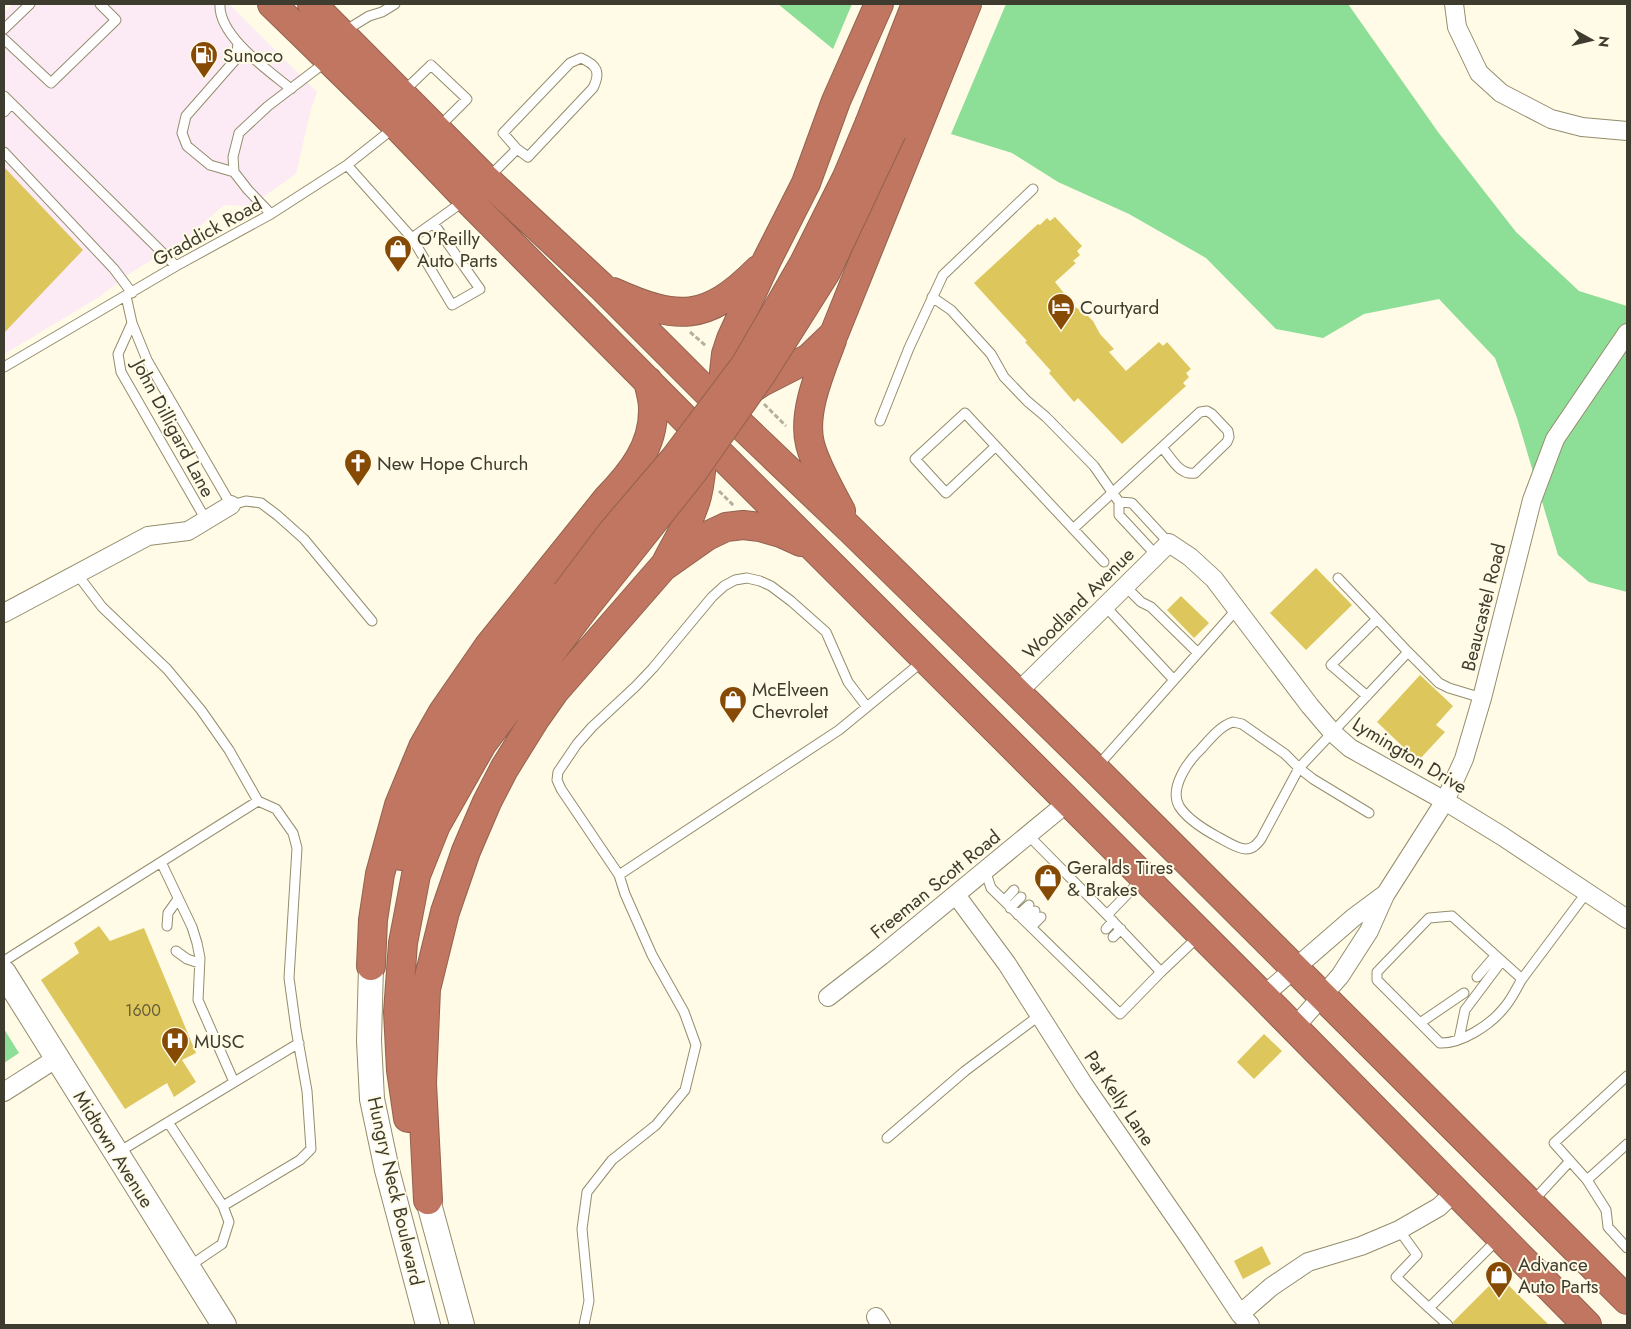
<svg xmlns="http://www.w3.org/2000/svg" width="1631" height="1329" font-family="Jost,sans-serif">
<style>
.commercial{fill:#fceaf5}
.green{fill:#8dde96}
.building{fill:#ddc65b}
.lines{fill:none;stroke-linecap:round;stroke-linejoin:round}
.lane-casing{stroke:#948d6d;stroke-width:11}
.street-casing{stroke:#948d6d;stroke-width:20}
.secondary-casing{stroke:#948d6d;stroke-width:26}
.highway-casing{stroke:#92624f;stroke-width:30}
.path{stroke:#b3b09e;stroke-width:3;stroke-dasharray:5 2.5;stroke-linecap:butt}
.lane{stroke:#fff;stroke-width:9}
.street{stroke:#fff;stroke-width:18}
.secondary{stroke:#fff;stroke-width:24}
.highway{stroke:#c07661;stroke-width:28}
.highway-bridge-casing{stroke:#92624f;stroke-width:30;stroke-linecap:butt}
.highway-bridge{stroke:#c07661;stroke-width:28}
.labels{text-anchor:middle;stroke-width:4;stroke-linejoin:round;paint-order:stroke}
.number-label{font-size:16px;fill:#665e39}
.poi-label{font-size:19px;fill:#3e3c2e;stroke:#fffbe6;text-anchor:start}
.street-label{font-size:19px;fill:#3e3c2e;stroke:#fffbe6}
</style>
<rect width="100%" height="100%" fill="#fffbe6"/>
<path class="commercial" d="M13 4H229L317 92 311 109 296 174 250 206 224 205 187 238 129 274 99 297 4 354V12Z"/>
<path class="green" d="M778 4H852L833 49Z
M1006 4H1348L1438 132 1516 232 1579 291 1627 306V592L1589 582 1558 555 1517 418 1495 358 1439 299 1364 314 1323 338 1276 329 1206 258 1129 214 1058 182 1012 153 951 134Z
M4 1029 19 1053 4 1063Z"/>
<path class="building" d="M4 167 83 250 4 333Z
M1055 217 1082 246 1077 251 1080 255 1073 261 1076 263 1055 282 1075 307 1085 313 1093 321 1100 334 1114 349 1109 352 1126 371 1159 342 1163 346 1167 342 1191 369 1186 373 1189 377 1183 383 1186 386 1122 444 1078 398 1074 402 1049 373 1051 371 1025 342 1027 341 974 283 1038 224 1040 225 1047 218 1050 221Z
M1316 568 1352 605 1306 650 1270 613Z
M1181 596 1209 623 1194 638 1167 610Z
M1420 675 1453 706 1436 725 1445 732 1418 761 1377 722Z
M99 926 110 941 144 928 196 1053 182 1060 196 1082 174 1097 167 1083 125 1109 41 980 79 953 74 943Z
M1264 1034 1282 1051 1254 1079 1237 1062Z
M1262 1246 1271 1264 1243 1279 1234 1261Z
M1499 1276 1549 1325H1454L1453 1322Z"/>
<g class="lines">
<defs>
<path id="lane" d="M220 4C218 36 268 70 291 89
M4 29 30 4
M343 32 369 16 382 12 395 4
M4 39 51 83 116 20 100 4
M581 58C597 65 601 72 593 88L528 157 517 149 503 133 570 63Z
M403 92 431 65 467 99 438 128
M4 96 176 266
M4 112 11 104
M4 152 114 269 132 293
M347 165 412 238 464 201
M234 172 210 165 187 146 182 133 186 116 236 59 238 44
M488 178 517 149
M271 214 248 190 234 172 233 157 239 133 268 106 327 61
M412 238 452 305 480 289 434 224
M126 296 132 323
M932 297 951 310 991 354 1004 377 1027 401 1046 417 1094 466 1119 502
M4 367 176 266 271 214 347 165 395 127
M880 421 909 348 943 275 1033 189
M996 446 946 493 915 459 965 413 1104 562
M206 520 121 372 118 354 132 323 147 360 231 505 246 501 261 503 277 515 304 539 372 621
M1073 529 1200 412 1207 411 1212 414 1228 431 1229 437 1227 442 1195 473C1180 476 1171 458 1162 447
M1156 555 1119 515V502L1132 503 1169 543
M77 574 102 607 167 669 201 710 229 750 258 801
M1338 578 1377 619
M1125 586 1141 602 1151 607 1198 653
M1105 606 1174 680
M1367 696 1331 665 1377 619 1408 652
M1233 722 1242 724 1285 754 1299 768 1261 839C1257 844 1253 849 1246 849 1237 849 1226 841 1218 837 1205 830 1187 819 1179 806 1169 788 1188 761 1201 749 1210 739 1220 726 1233 722Z
M1096 768 1237 609
M1369 813 1313 779 1299 768 1408 652 1439 683 1449 688 1482 698
M161 862 192 927 197 943 200 958 198 1000 234 1082
M985 870 991 888 1120 1014 1161 972 1107 915 1028 835
M619 875 839 730 923 661
M1004 901 1014 890
M1010 908 1021 897
M1018 915 1029 905
M1107 915 1142 879
M1025 921 1035 911
M167 926 168 913 178 899
M1031 927 1041 917
M1106 929 1113 921
M1113 937 1121 929
M176 951 187 959 199 963
M4 961 258 801 276 809 293 833 297 848 289 978 296 1029 307 1091 311 1149 300 1160 223 1206 229 1222 222 1244 188 1267
M1161 972 1199 936
M1477 977 1495 956
M1522 979C1516 989 1511 1001 1503 1009 1490 1025 1461 1044 1440 1043L1377 980V972L1429 918 1452 916 1522 979 1587 892
M1420 1023 1464 993
M1459 1039 1465 1010 1501 962
M1627 1076 1554 1143 1587 1180 1606 1210 1608 1227 1627 1248
M168 1122 223 1206
M887 1138 965 1071 1040 1015
M117 1153 299 1043
M1587 1180 1627 1144
M1533 1201 1570 1161
M1399 1230 1417 1255 1396 1277 1429 1308
M584 1325 589 1301 582 1229 587 1192 612 1160 656 1125 685 1090 696 1045 684 1012 652 955 625 894 619 875 561 789 557 780 558 772 577 744 592 727 636 686 653 668 712 597 724 586 735 580 747 578 760 581 771 586 791 601 826 632 848 682 867 707
M1448 1325 1429 1308 1498 1239"/>
<path id="street" d="M1454 4 1457 27 1479 73 1501 93 1551 119 1582 127 1627 131
M4 613 148 536 188 531 231 505
M1017 693 1169 543 1190 557 1214 579 1310 706 1333 733 1350 748 1445 801 1502 836 1627 919
M956 895 1007 964 1084 1085 1191 1240 1240 1314 1250 1325
M1263 996 1353 918 1384 895
M828 997 881 956 1068 802
M1294 1028 1340 976 1369 931 1385 895 1445 801 1464 759 1482 698 1532 500 1555 439 1627 333
M4 1092 57 1058
M1240 1314 1271 1287 1308 1262 1361 1246 1399 1230 1439 1207 1455 1192
M876 1317 881 1325"/>
<path id="secondary" d="M371 966 369 1041 372 1099 387 1170 428 1325
M4 973 224 1325
M428 1200 462 1325"/>
<path id="highway" d="M272 4 397 126 467 199 704 438 1263 996 1587 1325
M312 4 487 180 601 286 723 408 851 530 1095 769 1627 1300
M870 122 916 4
M892 132 943 4
M613 292C678 321 706 322 758 270
M832 340C821 370 802 412 810 444 816 467 830 490 841 511
M745 393 762 382 809 358 834 334 967 4
M723 408 724 372 726 354 731 339 766 262 806 183 836 101 879 4
M667 561C678 540 691 519 697 496 701 480 702 464 703 449
M401 856 404 844C414 821 422 796 434 774 468 710 521 650 566 593
M371 966 373 920 380 874 399 805 423 747 443 712 488 647 607 499C632 473 654 446 653 408 653 399 650 390 648 381
M408 1118 401 1070 398 1012 403 943 416 875 436 825 482 744 583 610
M428 1200 422 1083 426 989 445 912 466 851 487 802 504 769 535 719 554 692 663 567 707 536 726 527 743 525 760 527 781 533 801 542"/>
</defs>
<use href="#lane" class="lane-casing"/>
<use href="#street" class="street-casing"/>
<use href="#secondary" class="secondary-casing"/>
<use href="#highway" class="highway-casing"/>
<path class="path" d="M690 332 706 346
M764 404 786 426
M719 491 734 506"/>
<use href="#lane" class="lane"/>
<use href="#street" class="street"/>
<use href="#secondary" class="secondary"/>
<use href="#highway" class="highway"/>
<defs>
<path id="highway-bridge" d="M566 593 612 532 675 458 745 365 804 263 847 177 870 122
M583 610 693 472 761 375 826 272 892 132"/>
</defs>
<use href="#highway-bridge" class="highway-bridge-casing"/>
<use href="#highway-bridge" class="highway-bridge"/>
</g>
<defs>
<symbol id="fuel-pin" viewBox="-11 -11 22 30"><path d="M0 17L-7.5 6A9.5 9.5 0 1 1 7.5 6Z" fill="#864a05" stroke="#fffbe6"/><path d="M-5.5-6h7V0h2V4h1.3V-2.5L3-4.5l.8-.8L6-3V5H2.5V1h-1V6h-7ZM-4.2-4.7v3.2H.2V-4.7Z" fill="#fff"/></symbol>
<symbol id="shop-pin" viewBox="-11 -11 22 30"><path d="M0 17L-7.5 6A9.5 9.5 0 1 1 7.5 6Z" fill="#864a05" stroke="#fffbe6"/><path d="M-5-2.5h2.3a2.7 3.5 0 0 1 5.4 0H5L5.5 6h-11ZM-1.5-2.5h3a1.5 2.3 0 0 0-3 0Z" fill="#fff"/></symbol>
<symbol id="hotel-pin" viewBox="-11 -11 22 30"><path d="M0 17L-7.5 6A9.5 9.5 0 1 1 7.5 6Z" fill="#864a05" stroke="#fffbe6"/><path d="M-6-4.5h1.5V1H6V5H4.5V3h-9V5H-6ZM-4 0a1.8 1.8 0 1 1 3.6 0ZM.5 0V-2.5h3Q6-2.5 6 0Z" fill="#fff"/></symbol>
<symbol id="church-pin" viewBox="-11 -11 22 30"><path d="M0 17L-7.5 6A9.5 9.5 0 1 1 7.5 6Z" fill="#864a05" stroke="#fffbe6"/><path d="M-1.2-6h2.4v3.5h3.3v2.4h-3.3V6h-2.4V-.1h-3.3v-2.4h3.3Z" fill="#fff"/></symbol>
<symbol id="hospital-pin" viewBox="-11 -11 22 30"><path d="M0 17L-7.5 6A9.5 9.5 0 1 1 7.5 6Z" fill="#864a05" stroke="#fffbe6"/><path d="M-5-5h3v3.5h4V-5h3V5h-3V1.5h-4V5h-3Z" fill="#fff"/></symbol>
</defs>
<g fill-rule="evenodd">
<use href="#fuel-pin" x="188" y="39" width="32" height="43"/>
<use href="#shop-pin" x="382" y="233" width="32" height="43"/>
<use href="#hotel-pin" x="1045" y="291" width="32" height="43"/>
<use href="#church-pin" x="342" y="447" width="32" height="43"/>
<use href="#shop-pin" x="717" y="684" width="32" height="43"/>
<use href="#shop-pin" x="1032" y="862" width="32" height="43"/>
<use href="#hospital-pin" x="159" y="1025" width="32" height="43"/>
<use href="#shop-pin" x="1483" y="1259" width="32" height="43"/>
</g>
<g class="labels">
<g class="number-label">
<text x="143" y="1016">1600</text>
</g>
<g class="poi-label">
<text x="223" y="62">Sunoco</text>
<text x="417" y="245">O'Reilly<tspan x="417" dy="22">Auto Parts</tspan></text>
<text x="1080" y="314">Courtyard</text>
<text x="377" y="470">New Hope Church</text>
<text x="752" y="696">McElveen<tspan x="752" dy="22">Chevrolet</tspan></text>
<text x="1067" y="874">Geralds Tires<tspan x="1067" dy="22">&amp; Brakes</tspan></text>
<text x="194" y="1048">MUSC</text>
<text x="1518" y="1271">Advance<tspan x="1518" dy="22">Auto Parts</tspan></text>
</g>
<g class="street-label">
<text transform="translate(207 231) rotate(-29)" y="7">Graddick Road</text>
<text transform="translate(174 428) rotate(62)" y="7">John Dilligard Lane</text>
<text transform="translate(1078 603) rotate(-45)" y="7">Woodland Avenue</text>
<text transform="translate(1483 607) rotate(-76)" y="7">Beaucastel Road</text>
<text transform="translate(1410 755) rotate(31)" y="7">Lymington Drive</text>
<text transform="translate(935 884) rotate(-39)" y="7">Freeman Scott Road</text>
<text transform="translate(1120 1098) rotate(56)" y="7">Pat Kelly Lane</text>
<text transform="translate(114 1149) rotate(58)" y="7">Midtown Avenue</text>
<text transform="translate(396 1191) rotate(77)" y="7">Hungry Neck Boulevard</text>
</g>
</g>
<rect width="1631" height="1329" fill="none" stroke="#3e3c2e" stroke-width="10"/>
<g transform="translate(1591 40) rotate(98)" stroke="#fffbe6" stroke-width="4" paint-order="stroke">
<path d="M0-4L9 19L0 12L-9 19Z" fill="#3e3c2e"/>
<text y="-8" font-size="14" font-weight="bold" text-anchor="middle" fill="#3e3c2e">N</text>
</g>
</svg>
